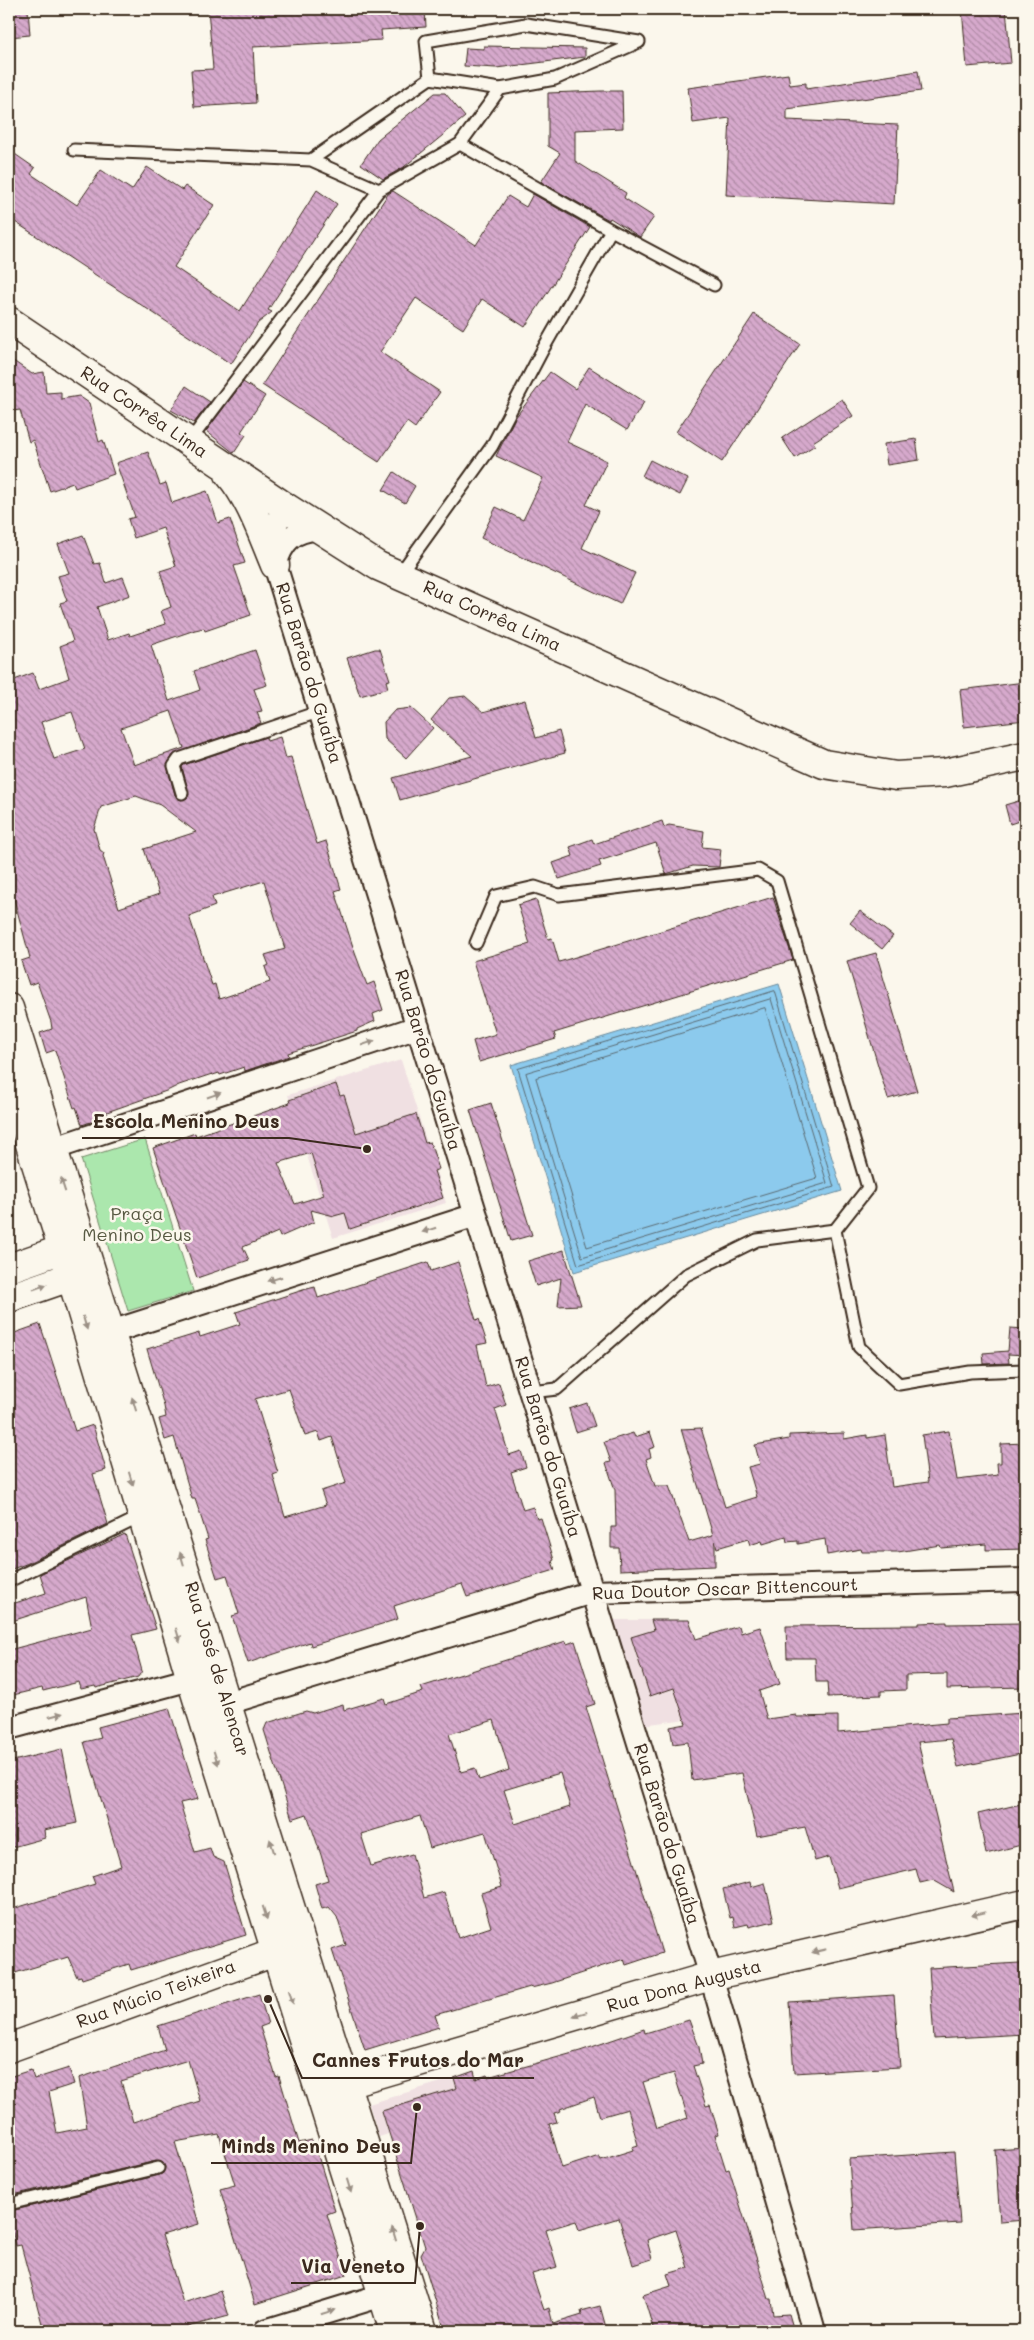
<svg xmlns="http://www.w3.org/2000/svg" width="1034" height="2340" font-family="Mali,sans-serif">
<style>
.built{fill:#f0e0e2}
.green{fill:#abe7ad;stroke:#738866}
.water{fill:#8ccaed;stroke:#6c8a9a}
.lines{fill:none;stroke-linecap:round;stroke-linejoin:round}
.shore{stroke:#5b6a71;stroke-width:1}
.building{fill:url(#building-back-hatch);stroke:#3b2a1e;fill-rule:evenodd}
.service-casing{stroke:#3b2a1e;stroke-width:15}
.minor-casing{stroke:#3b2a1e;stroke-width:26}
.tertiary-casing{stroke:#3b2a1e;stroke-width:31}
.secondary-casing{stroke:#3b2a1e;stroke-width:31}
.service{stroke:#fbf7ec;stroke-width:11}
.minor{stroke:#fbf7ec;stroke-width:22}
.tertiary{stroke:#fbf7ec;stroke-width:28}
.secondary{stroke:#fbf7ec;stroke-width:28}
.oneway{fill:#9b9085}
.labels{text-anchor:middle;stroke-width:5;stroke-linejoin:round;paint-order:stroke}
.street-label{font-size:18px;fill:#3b2a1e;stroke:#fbf7ec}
.park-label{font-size:18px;fill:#575942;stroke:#fbf7ec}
.leader{fill:none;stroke:#3b2a1e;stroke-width:2}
.callout-dot{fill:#3b2a1e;stroke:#fbf7ec;stroke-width:2}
.callout-label{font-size:19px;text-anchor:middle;font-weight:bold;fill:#3b2a1e;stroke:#fbf7ec;stroke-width:5;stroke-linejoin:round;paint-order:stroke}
</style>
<defs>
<pattern id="building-back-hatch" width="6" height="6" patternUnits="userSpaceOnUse" patternTransform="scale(1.25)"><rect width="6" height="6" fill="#d6a9cc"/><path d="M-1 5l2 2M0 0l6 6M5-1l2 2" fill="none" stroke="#af8aa5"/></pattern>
</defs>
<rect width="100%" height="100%" fill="#fbf7ec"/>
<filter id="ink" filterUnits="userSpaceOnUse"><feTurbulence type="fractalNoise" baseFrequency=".02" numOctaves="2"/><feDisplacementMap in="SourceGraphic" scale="10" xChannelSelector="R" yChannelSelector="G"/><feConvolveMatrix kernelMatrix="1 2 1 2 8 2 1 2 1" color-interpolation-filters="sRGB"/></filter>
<g filter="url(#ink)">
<path class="built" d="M401 1060 446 1203 333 1238 288 1095Z
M610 1620H689L722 1714 643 1725Z
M454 2078 464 2110 379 2137 369 2104Z"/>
<path class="green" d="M145 1139 193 1291 128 1311 81 1159Z"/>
<path class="water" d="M779 984 842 1191 574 1272 511 1065Z"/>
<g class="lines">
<path class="shore" d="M775 991 834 1187 578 1265 518 1069Z
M771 999 827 1183 582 1257 526 1073Z
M765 1008 817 1178 587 1247 536 1078Z"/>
</g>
<path class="building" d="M9 9H28L30 35 9 37Z
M208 9H425L426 27 381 30 382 40 253 47 256 103 194 107 191 70 213 69Z
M962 9H1006L1011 63 967 67Z
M484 46 585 48V57L496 68 464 66 466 48 484 49Z
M918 71 921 91 787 109V120L898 125 894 204 726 195 730 118 693 123 688 88 788 74 790 85 806 83V89Z
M601 91H622L623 128 575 130V161L626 193 624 198 654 217 640 237 610 218 609 220 541 182 560 153 548 146V93Z
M435 93H445L465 117 404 167 383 179 361 164 378 139Z
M9 150 35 168 31 174 77 205 101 170 132 190 147 167 182 190 185 186 214 205 174 267 240 311 317 190 337 204 268 310 272 312 258 323 231 364 9 218Z
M393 191 476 245 508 196 526 207 533 194 590 227 525 327 482 299 463 329 416 298 380 352 440 392 415 428 407 422 379 462 262 385 388 194Z
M754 314 800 344 722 462 676 432Z
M9 358 32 374 44 372 46 393 61 392V399L79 396 89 403 99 442 103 440 114 474 75 488 73 483 50 491 33 440 29 442 20 410 13 411V404H9Z
M589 367 644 402 627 430 585 404 567 442 607 461 586 505 599 511 582 548 635 573 620 604 481 538 496 507 523 520 543 478 496 456 515 418 550 372 575 389Z
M243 382 265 396 241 432 246 435 234 453 206 431Z
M186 386 210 402 194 423 171 410Z
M842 399 853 416 813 442 815 445 795 458 782 438Z
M916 439 919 460 887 465 884 444Z
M148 452 160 485 166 483 172 503 207 491 218 523 230 519 245 563 234 566 251 615 205 631 204 628 195 630 151 645 169 701 200 690 194 671 255 650 267 685 254 689 262 711 257 712 261 723 173 755 167 765 175 795 181 800 187 798 189 795 182 767 184 765 266 737 267 741 280 737 286 758 291 757 317 844 326 841 341 889 335 891 355 953 367 985 374 982 383 1010 373 1014 375 1021 357 1029V1031L288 1053 289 1056 245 1071 244 1067 220 1075 219 1073 213 1075 212 1074 179 1085 169 1090 107 1112 108 1116 82 1125 76 1107 74 1108 55 1050 46 1053 40 1033 52 1029 51 1022 37 982 29 985 21 961 30 958 14 899 9 901V682L33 673 39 689 69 678 60 646 73 641 60 603 67 601 58 576 69 573 58 544 83 535 94 564 100 563 106 583 123 577 130 595 97 607 108 640 129 633 130 636 166 624 161 611 171 607 160 571 176 566 163 528 134 538 128 519 135 517 116 463ZM171 711 184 748 134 765 121 728ZM72 712 85 749 54 759 41 722ZM136 796 160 805 196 832 144 849 159 894 119 908 103 856 104 853 100 850 94 829 101 807ZM264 881 285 949 265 955 269 965 265 967 270 982 219 999 215 984 212 985 189 916 215 906 212 897Z
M650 460 688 479 680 495 642 476Z
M394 472 415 486 405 503 383 490Z
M375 649H380L390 680 386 681 388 688 360 696 347 658Z
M1025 682V720L964 727 960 690Z
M465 696 483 712 525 700 536 738 559 731 565 753 400 800 393 778 472 756 431 720 449 698Z
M411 708 433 728 406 758 385 739 384 722 395 710Z
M1025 799V819L1010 824 1005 805Z
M662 821 664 827 669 825 704 831 702 847 721 849 719 867 693 866 666 874 656 843 599 861 601 866 559 879 553 863 573 856 570 847 592 839 594 844Z
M773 897 793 960 554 1033 556 1039 479 1062 473 1041 496 1034 473 961 530 944 518 905 536 899 548 939 552 938 559 962Z
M860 911 893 936 882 949 850 923Z
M876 953 917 1091 888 1099 847 961Z
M336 1084 340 1096 344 1095 356 1133 416 1114 425 1143 430 1142 439 1169 434 1171 443 1198 350 1229 345 1213 334 1216 311 1210 314 1222 280 1237 278 1232 243 1247 249 1260 197 1278 153 1148 195 1133 196 1136 290 1103 289 1100ZM311 1153 324 1195 295 1204 278 1163Z
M491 1103 532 1235 511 1241 470 1110Z
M564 1250V1251L581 1305 558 1306 561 1278 536 1286 528 1261Z
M428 1262 431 1271 458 1262 476 1320 479 1319 487 1343 477 1345 486 1387 499 1383 506 1405 495 1409 509 1455 521 1451 526 1467 511 1472 523 1510 533 1507 537 1519 541 1518 554 1560 552 1561 555 1570 467 1597 462 1584 394 1606 398 1619 311 1646 310 1642 248 1663 232 1616 239 1614 227 1575 217 1578 205 1540 208 1539 202 1520 195 1499H192L174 1437 165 1440 159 1419 166 1417 164 1406 147 1349 199 1333 200 1337 240 1324 236 1312 303 1290 315 1287 318 1298ZM289 1389 305 1436 318 1432 321 1441 332 1437 346 1483 321 1491 326 1505 285 1517 273 1475 278 1473 255 1399Z
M40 1324 75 1431 93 1425 106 1470 93 1474 108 1524 26 1564 9 1570V1335Z
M1010 1328 1025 1329V1355L1008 1354 1009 1363 984 1364 983 1353 1008 1351Z
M587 1403 595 1426 576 1432 569 1409Z
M701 1428 725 1507 757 1497 748 1467 760 1464 755 1445 789 1439V1435L844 1433V1439L867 1435V1438L885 1435 892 1487 928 1482 922 1435 949 1431 957 1480 998 1475 997 1463H1001V1444L1025 1443V1549L986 1550V1544L941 1548 940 1545 898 1552H862L861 1549 827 1555 825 1539 798 1544V1541L787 1542 786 1537 763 1544 762 1541 750 1545 748 1539 717 1548 715 1541V1566L620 1570 619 1548H611V1527H616L615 1490 606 1463 611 1462 604 1442 633 1433 635 1437 650 1432 655 1447 649 1449 651 1457 646 1459 655 1486H669L689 1542 713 1535 681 1429Z
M125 1534 156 1629 132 1635 142 1671 138 1677 96 1688 95 1686 81 1689 79 1682 43 1691 42 1688 9 1696V1650L92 1628 86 1597 9 1622V1605L46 1593 40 1574Z
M651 1620H689L696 1639 739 1626 741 1633 760 1627 780 1684 759 1691 767 1719 796 1715 797 1717 838 1716V1733L947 1723V1718L1025 1713V1753L958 1767 951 1739 918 1742 954 1892 933 1880 920 1883 916 1869 838 1888 829 1857 815 1861 805 1827 757 1836 742 1773 692 1780 688 1742 673 1744 670 1727 686 1724 674 1688 650 1696 631 1637 654 1630Z
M947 1622V1624L1023 1623 1024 1687 947 1689V1674L906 1675V1690L881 1691V1695L828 1697 827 1682H816L815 1658H787L786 1626 919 1625V1623Z
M566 1641 567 1644 575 1641 595 1704 586 1707 662 1953 626 1965 624 1959 552 1983 531 1988 530 1987 435 2015 439 2027 365 2050 332 1950 346 1945 337 1917 329 1907 322 1909 315 1884 328 1880 321 1855 307 1814 292 1819 264 1730 267 1723 306 1711 313 1713 343 1704 344 1710 384 1698 386 1704 423 1692 421 1687ZM494 1720 509 1770 479 1780 475 1768 461 1772 449 1734ZM560 1773 570 1807 515 1824 504 1790ZM420 1816 430 1848 485 1832 502 1887 481 1893 491 1927 458 1938 444 1892 424 1898 412 1854 371 1866 361 1834Z
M169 1708 198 1799 180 1803 195 1852 210 1848 213 1857 224 1862 246 1935 131 1970 129 1964 82 1979 81 1976 77 1977 68 1957 15 1973 9 1953V1910L95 1884 92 1876 121 1866 84 1742 101 1738 98 1727Z
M62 1749 77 1823 44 1830 45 1838 9 1848V1762Z
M1025 1803V1844L986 1854 978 1814Z
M750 1882 751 1887 765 1883 774 1921 749 1927 748 1924 735 1927 733 1917 730 1918 723 1889Z
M1020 1963 1025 2034 934 2039 929 1968Z
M259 1994 268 2024 260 2027 276 2077 279 2076 299 2143 312 2140 319 2159 335 2211 327 2214 346 2275 255 2304 220 2189 235 2185 219 2134 175 2142 199 2224 162 2235 183 2303 221 2291 229 2316 172 2331H44L21 2245 16 2246 11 2227 14 2222 11 2211 160 2175 163 2173 165 2167 163 2163 156 2161 9 2196V2077L31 2070 34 2079 69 2068 74 2084 49 2092 57 2133 87 2127 79 2078 165 2050 158 2026ZM188 2060 200 2101 133 2122 121 2081Z
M894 1995 900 2067 794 2073 789 2002Z
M689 2020 699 2047 702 2064 693 2066 706 2106 710 2105 719 2134 715 2135 726 2170 729 2169 769 2299H771L773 2315 789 2314 794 2331H654L643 2295 671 2286 667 2274 688 2268 676 2230 647 2240 652 2259 633 2265 619 2218 579 2230 576 2221 546 2230 557 2267 532 2274 544 2310 549 2308 553 2324 582 2315 581 2311 600 2306 607 2331H445L421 2254 425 2247 382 2111 457 2088 454 2078 474 2071 476 2079 487 2075 488 2077 580 2051 644 2029 645 2033ZM674 2073 688 2118 657 2128 643 2082ZM594 2097 600 2117 628 2109 638 2145 632 2147 633 2150 601 2160 599 2156 562 2168 549 2124 557 2122 554 2113 561 2111 560 2109Z
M1025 2148V2220L1000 2222 995 2150Z
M954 2152 960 2223 854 2230 849 2159Z"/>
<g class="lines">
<defs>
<path id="service" d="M430 78 426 41 526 24 639 42 555 79 500 89
M74 150 311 160 379 190
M311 160 430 78 500 89 460 144
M611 230 714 285
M189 442 379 190 460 144 611 230 543 349 492 446 399 575
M182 793 174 766 179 759 321 711
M476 943 496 896 535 887 559 895 758 870 777 881 868 1188 835 1230
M531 1392 557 1389 686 1275 757 1240 835 1230 859 1347 899 1384 970 1372 1025 1370
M9 1581 142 1516
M9 2204 158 2168"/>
<path id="minor" d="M287 508C268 529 272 538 275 565L711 1976 814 2331
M275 565C283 539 292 532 318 528
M41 1139 52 1149 418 1027
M111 1332 476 1215
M211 1708 592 1592 1025 1580
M9 1728 191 1679
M265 2331 383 2295"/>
<path id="tertiary" d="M9 321 287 508 378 566 824 764 896 776 945 773 1025 756
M229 474C251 500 262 534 275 565
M9 2048 297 1944
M347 2083 711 1976 1025 1904"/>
<path id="secondary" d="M9 1008 423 2331
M9 1077 71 1276 191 1679 394 2331
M9 1268 80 1243
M9 1298 87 1271"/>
</defs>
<use href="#service" class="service-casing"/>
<use href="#minor" class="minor-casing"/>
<use href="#tertiary" class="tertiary-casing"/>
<use href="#secondary" class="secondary-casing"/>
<use href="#service" class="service"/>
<use href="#minor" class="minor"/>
<use href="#tertiary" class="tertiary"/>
<use href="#secondary" class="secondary"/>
</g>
<defs><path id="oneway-solid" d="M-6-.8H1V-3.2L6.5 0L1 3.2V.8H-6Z" transform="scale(1.25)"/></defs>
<g class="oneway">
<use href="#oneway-solid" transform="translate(368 1043) rotate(-19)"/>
<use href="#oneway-solid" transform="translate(214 1095) rotate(-19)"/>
<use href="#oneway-solid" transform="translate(63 1185) rotate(-108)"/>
<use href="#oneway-solid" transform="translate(429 1230) rotate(162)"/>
<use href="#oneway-solid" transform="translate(275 1279) rotate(162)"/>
<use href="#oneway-solid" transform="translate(40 1287) rotate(-19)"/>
<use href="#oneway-solid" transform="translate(85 1323) rotate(73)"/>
<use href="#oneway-solid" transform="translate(134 1404) rotate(-107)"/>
<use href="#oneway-solid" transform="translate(131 1479) rotate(73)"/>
<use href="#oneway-solid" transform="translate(182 1559) rotate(-107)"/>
<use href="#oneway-solid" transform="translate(178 1635) rotate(73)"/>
<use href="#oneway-solid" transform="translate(56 1715) rotate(-15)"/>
<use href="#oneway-solid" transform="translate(216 1758) rotate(72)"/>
<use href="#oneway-solid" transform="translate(272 1846) rotate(-108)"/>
<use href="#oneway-solid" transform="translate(265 1913) rotate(72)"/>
<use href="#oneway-solid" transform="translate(978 1914) rotate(167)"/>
<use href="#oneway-solid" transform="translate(819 1951) rotate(167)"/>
<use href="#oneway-solid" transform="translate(291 1997) rotate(73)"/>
<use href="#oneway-solid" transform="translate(580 2014) rotate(164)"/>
<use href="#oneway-solid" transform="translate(349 2186) rotate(73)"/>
<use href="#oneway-solid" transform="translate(394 2234) rotate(-107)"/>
<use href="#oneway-solid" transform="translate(328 2312) rotate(-17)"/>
</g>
</g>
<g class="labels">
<g class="street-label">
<text transform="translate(144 412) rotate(34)" y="6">Rua Corrêa Lima</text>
<text transform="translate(492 616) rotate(24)" y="6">Rua Corrêa Lima</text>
<text transform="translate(309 673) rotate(73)" y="6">Rua Barão do Guaíba</text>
<text transform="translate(428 1060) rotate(73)" y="6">Rua Barão do Guaíba</text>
<text transform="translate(548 1447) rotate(73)" y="6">Rua Barão do Guaíba</text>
<text transform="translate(725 1589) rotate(-2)" y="6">Rua Doutor Oscar Bittencourt</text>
<text transform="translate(217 1669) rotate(73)" y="6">Rua José de Alencar</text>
<text transform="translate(667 1834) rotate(73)" y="6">Rua Barão do Guaíba</text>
<text transform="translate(684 1986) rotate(-15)" y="6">Rua Dona Augusta</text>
<text transform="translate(156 1994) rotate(-20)" y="6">Rua Múcio Teixeira</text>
</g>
<g class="park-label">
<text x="137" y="1220">Praça<tspan x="137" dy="21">Menino Deus</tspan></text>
</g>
</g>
<path class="leader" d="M367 1149L289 1138H82M268 1999L302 2078H534M417 2107L411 2163H211M420 2226L415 2283H291"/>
<g class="callout-dot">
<circle cx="367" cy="1149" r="5"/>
<circle cx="268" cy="1999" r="5"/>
<circle cx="417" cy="2107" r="5"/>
<circle cx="420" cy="2226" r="5"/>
</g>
<g class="callout-label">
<text x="186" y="1128">Escola Menino Deus</text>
<text x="418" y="2067">Cannes Frutos do Mar</text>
<text x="311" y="2153">Minds Menino Deus</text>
<text x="353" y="2273">Via Veneto</text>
</g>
<rect width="1034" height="2340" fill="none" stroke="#fbf7ec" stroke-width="30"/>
<rect x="15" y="15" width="1004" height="2310" fill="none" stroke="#3b2a1e" stroke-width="2" filter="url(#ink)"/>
</svg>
